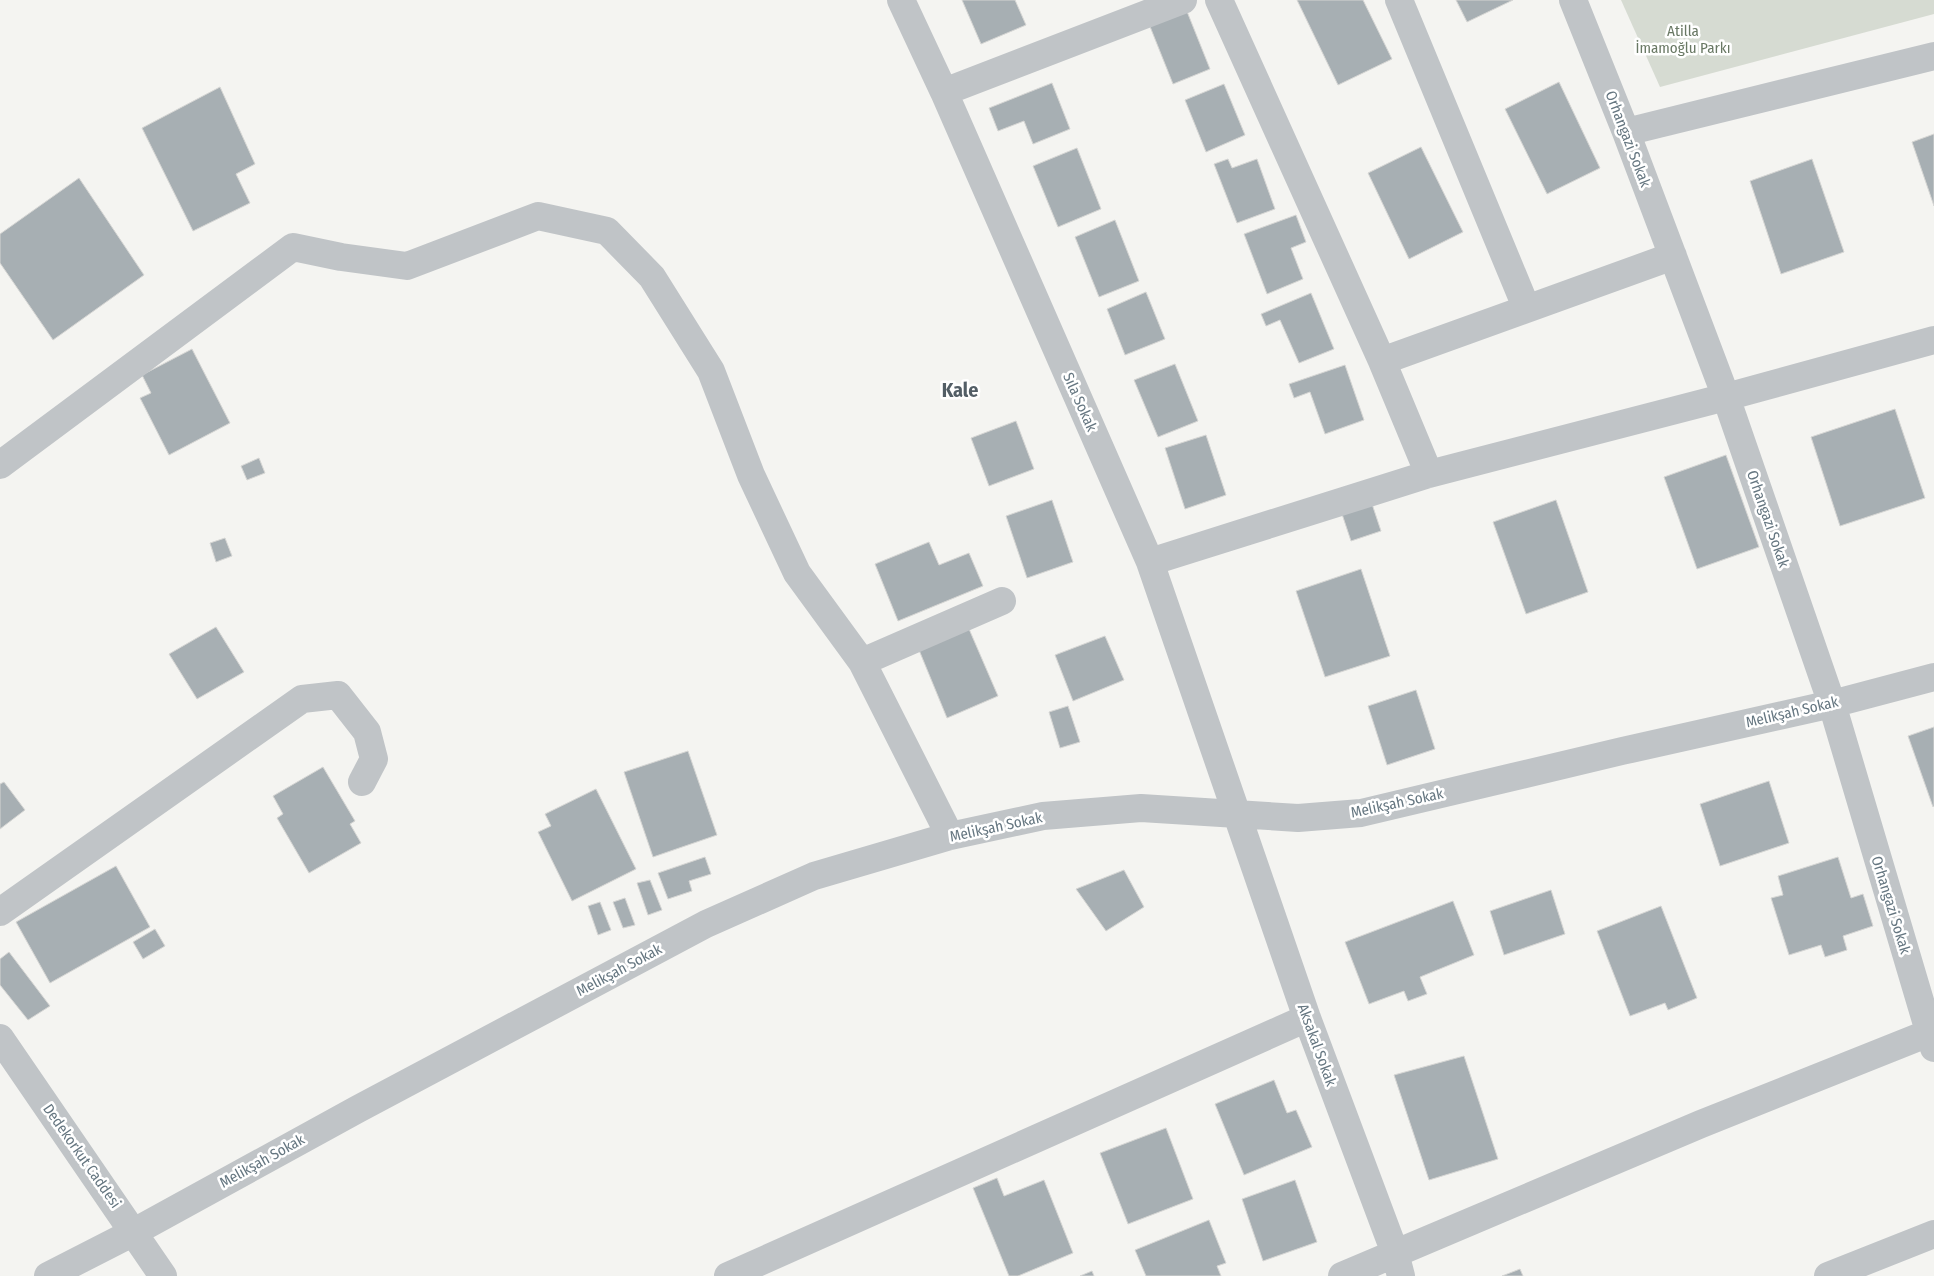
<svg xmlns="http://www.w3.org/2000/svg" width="1934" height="1276" font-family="'Fira Sans Condensed',sans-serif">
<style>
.green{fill:#d6dbd2}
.building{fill:#a7afb3;stroke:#d6d6d4}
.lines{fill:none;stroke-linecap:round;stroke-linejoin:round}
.minor{stroke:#c0c4c7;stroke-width:28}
.labels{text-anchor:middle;stroke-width:5;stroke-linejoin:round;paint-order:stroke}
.park-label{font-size:15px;fill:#697864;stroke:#fff}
.street-label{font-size:15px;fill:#657680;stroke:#fff}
.district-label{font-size:20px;font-weight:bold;fill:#535e66;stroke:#fff}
</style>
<rect width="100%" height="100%" fill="#f4f4f1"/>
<path class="green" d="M1621 0H1934V14L1660 87Z"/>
<path class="building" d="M962 0H1015L1026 25 981 44Z
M1297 0H1363L1392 59 1338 85Z
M1456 0H1513L1467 22Z
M1186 9 1210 69 1173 84 1149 24Z
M1559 82 1600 168 1547 194 1505 109Z
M1052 83 1070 129 1033 144 1024 121 998 131 989 108Z
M1224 84 1245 135 1206 152 1185 100Z
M220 87 255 164 236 174 250 203 193 231 142 128Z
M1934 134V206L1912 142Z
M1421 147 1463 232 1409 259 1368 173Z
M1077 148 1101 209 1058 227 1033 166Z
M1228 159 1232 168 1257 159 1275 209 1237 223 1214 164Z
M1812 159 1844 252 1781 274 1750 181Z
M79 178 144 275 53 340 0 263V234Z
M1296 215 1306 242 1291 248 1303 279 1267 294 1244 234Z
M1115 220 1139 281 1099 297 1075 237Z
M1146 292 1165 339 1125 355 1107 309Z
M1311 293 1334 349 1299 363 1280 320 1266 326 1261 314Z
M192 349 230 423 169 455 140 398 151 393 142 375Z
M1175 364 1198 421 1158 437 1134 380Z
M1345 365 1364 420 1325 434 1310 392 1294 398 1289 384Z
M1895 409 1925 498 1840 526 1811 437Z
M1016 421 1034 469 989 486 971 438Z
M1206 435 1226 495 1185 509 1165 448Z
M1726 455 1759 547 1697 569 1664 477Z
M259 458 265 473 247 480 241 466Z
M1052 500 1073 562 1027 578 1006 516Z
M1556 500 1588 592 1526 614 1493 522Z
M1371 501 1381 531 1351 541 1341 511Z
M225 538 232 556 216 562 210 543Z
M929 542 939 565 969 553 983 586 898 621 875 564Z
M1361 569 1390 656 1325 677 1296 591Z
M216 627 244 672 197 699 169 654Z
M969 629 998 696 947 718 919 650Z
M1105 636 1124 680 1073 701 1055 655Z
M1416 690 1435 749 1387 765 1368 706Z
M1068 706 1080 742 1060 748 1049 712Z
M1934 727V806L1933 807 1908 736Z
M688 751 717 835 653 857 624 772Z
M323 767 355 821 350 824 361 843 309 873 277 818 283 814 273 796Z
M1769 781 1789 843 1720 866 1700 804Z
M4 782 25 810 0 829V784Z
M596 789 636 869 572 901 538 832 551 826 545 814Z
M705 857 711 874 689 881 692 891 668 899 658 873Z
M1838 857 1851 898 1863 894 1873 926 1843 936 1847 950 1825 957 1821 945 1789 955 1771 898 1783 895 1778 876Z
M116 866 150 927 50 983 16 922Z
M1124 870 1144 907 1106 931 1076 889Z
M650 880 662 910 648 915 637 883Z
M1551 890 1565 934 1504 955 1490 911Z
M625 898 635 925 623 928 613 902Z
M1453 901 1474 955 1420 977 1427 994 1408 1001 1404 991 1369 1004 1345 942Z
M600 902 611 930 598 935 588 906Z
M1661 906 1697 998 1668 1010 1665 1003 1630 1016 1597 931Z
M155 929 165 946 143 959 133 942Z
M9 952 50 1006 28 1020 0 985V959Z
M1464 1056 1498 1159 1429 1180 1394 1075Z
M1274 1080 1287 1113 1296 1110 1312 1147 1244 1175 1215 1104Z
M1166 1128 1193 1199 1128 1224 1100 1153Z
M997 1178 1004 1196 1044 1180 1073 1253 1018 1276H1009L973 1188Z
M1295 1180 1317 1242 1263 1261 1242 1199Z
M1209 1220 1226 1263 1217 1266 1221 1276H1146L1135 1250Z
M1520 1269 1523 1276H1502Z
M1092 1271 1094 1276H1080Z"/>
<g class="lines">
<path class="minor" d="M901 0 944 92 1150 562 1307 1018 1395 1253 1401 1276
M1219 0 1382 361 1429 474
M1399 0 1526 307
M1573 0 1626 132 1726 397 1832 704 1934 1048
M944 92 1183 0
M1626 132 1934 56
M1382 361 1673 256
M0 465 293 247 341 257 407 266 538 216 607 231 652 277 711 371 751 475 797 573 862 662 950 836
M1150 562 1429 474 1726 397 1934 340
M862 662 1002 601
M0 912 302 699 338 695 367 732 374 759 362 782
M0 1038 163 1276
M48 1276 134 1232 358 1109 706 924 814 876 950 836 1043 816 1141 808 1298 818 1361 813 1622 751 1832 704 1934 677
M728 1276 1307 1018
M1342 1276 1701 1124 1934 1031
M1828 1276 1934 1234"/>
</g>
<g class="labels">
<g class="park-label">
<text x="1683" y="36">Atilla<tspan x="1683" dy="17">İmamoğlu Parkı</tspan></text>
</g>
<g class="street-label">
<text transform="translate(1628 139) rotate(69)" y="5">Orhangazi Sokak</text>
<text transform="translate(1080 402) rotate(66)" y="5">Sıla Sokak</text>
<text transform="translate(1768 519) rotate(71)" y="5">Orhangazi Sokak</text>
<text transform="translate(1792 712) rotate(-13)" y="5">Melikşah Sokak</text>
<text transform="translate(1397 803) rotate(-12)" y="5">Melikşah Sokak</text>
<text transform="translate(996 827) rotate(-12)" y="5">Melikşah Sokak</text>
<text transform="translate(1891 905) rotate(73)" y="5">Orhangazi Sokak</text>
<text transform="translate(619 970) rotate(-28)" y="5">Melikşah Sokak</text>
<text transform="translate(1317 1045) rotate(70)" y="5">Aksakal Sokak</text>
<text transform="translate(82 1156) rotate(55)" y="5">Dedekorkut Caddesi</text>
<text transform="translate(262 1161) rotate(-29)" y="5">Melikşah Sokak</text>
</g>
<g class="district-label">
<text x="960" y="397">Kale</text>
</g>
</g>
</svg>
